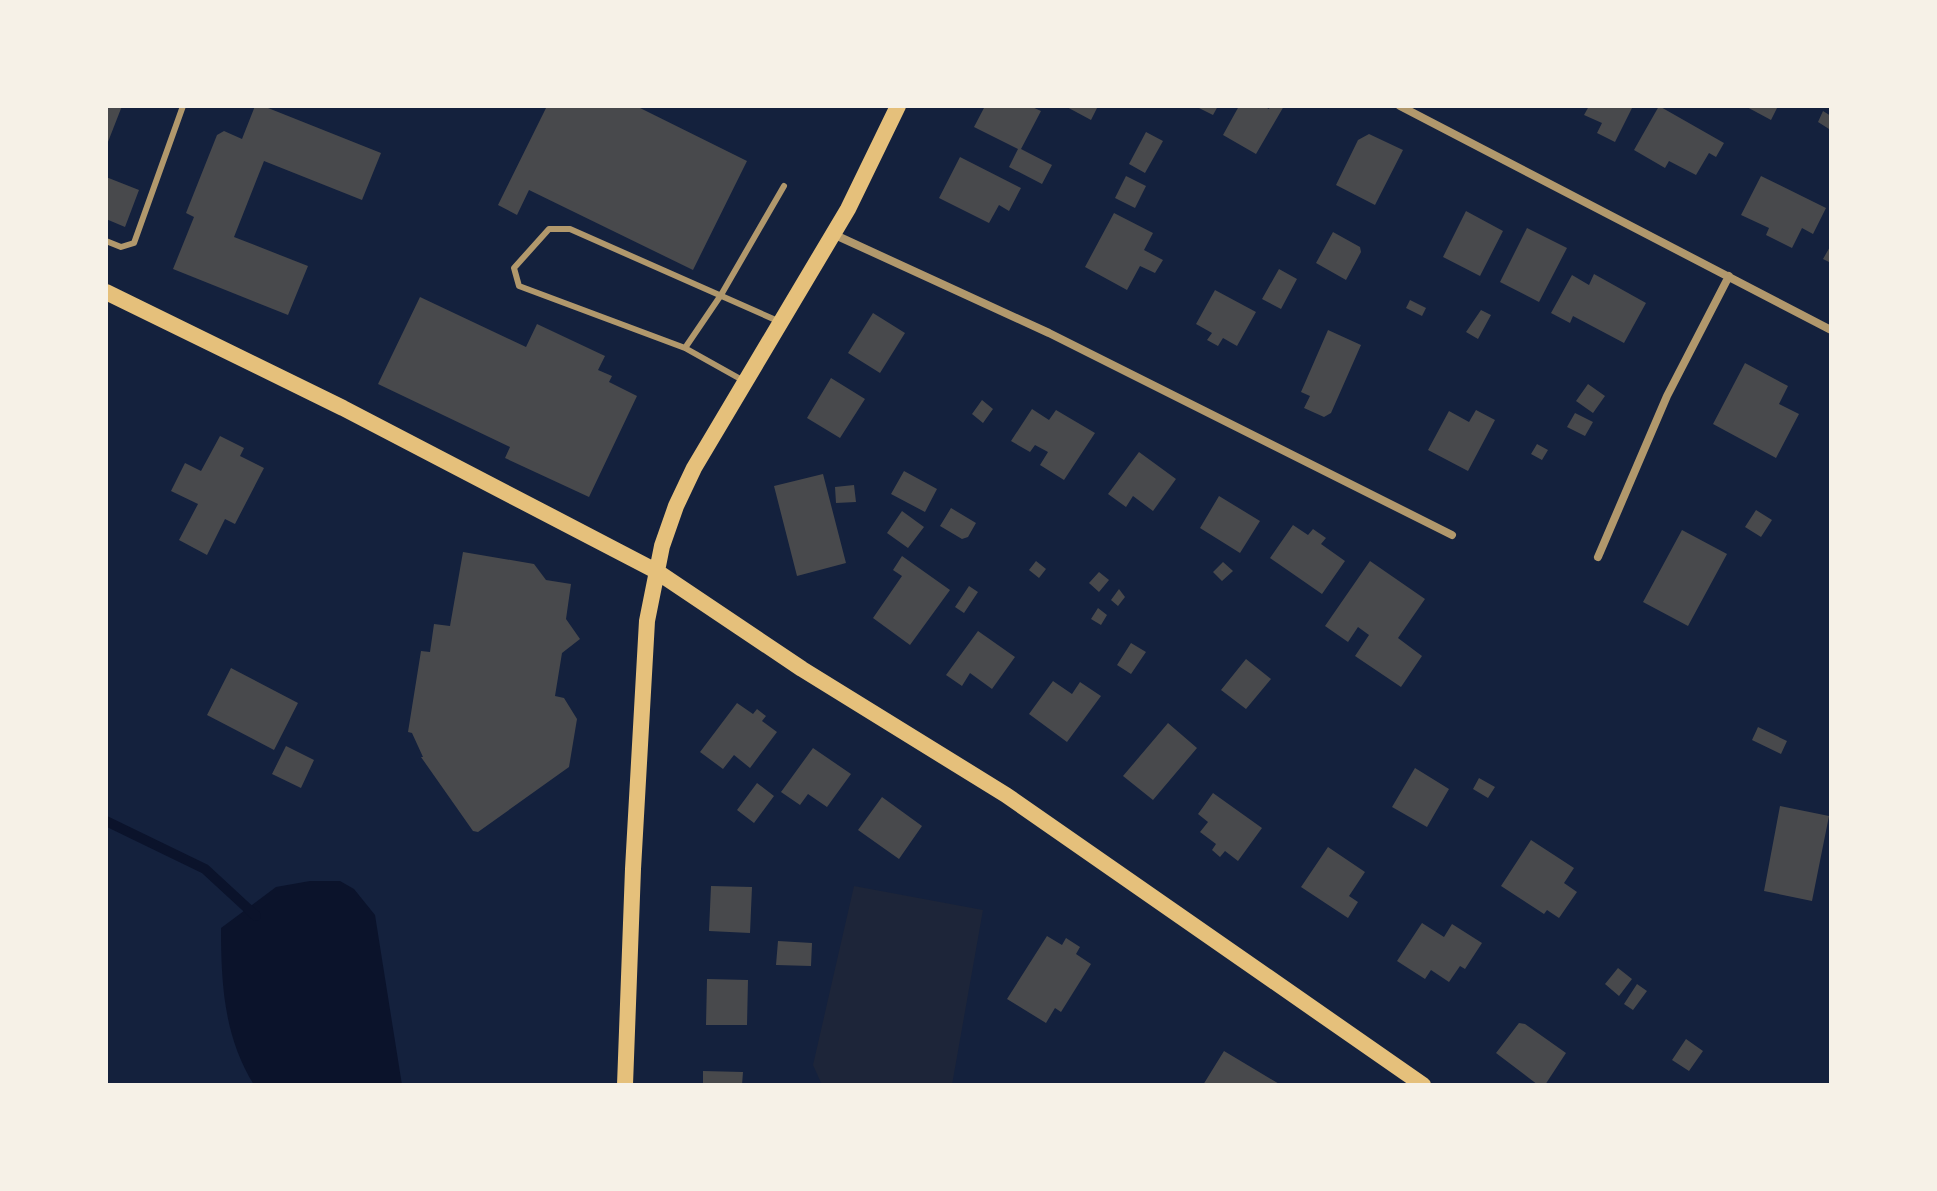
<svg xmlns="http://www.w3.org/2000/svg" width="1937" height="1191" font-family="Overpass,sans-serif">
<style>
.green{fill:#1d2539}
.water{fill:#0b132b}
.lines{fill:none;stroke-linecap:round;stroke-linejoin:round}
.stream{stroke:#0b132b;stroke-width:10}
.building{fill:#48494c}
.service{stroke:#b1986c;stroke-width:6}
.minor{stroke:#b1986c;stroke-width:8}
.secondary{stroke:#e5c07b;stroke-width:16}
</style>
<rect width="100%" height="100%" fill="#14213d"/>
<path class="green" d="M854 886 983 910 952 1085H822L813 1065Z"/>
<path class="water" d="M310 881H340L354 889 375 915 402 1085H254C224 1037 221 984 221 928L276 887Z"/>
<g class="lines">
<path class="stream" d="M106 821 205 869 256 916"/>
</g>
<path class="building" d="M106 106H122L106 147Z
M255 106H263L381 153 362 200 264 161 234 237 308 266 288 315 173 269 194 217 186 213 217 135 224 131 242 139Z
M547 106H636L747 161 693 270 529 190 517 215 498 205Z
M985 106H1030L1041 111 1021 149 1052 165 1042 184 1009 167 1018 149 974 127Z
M1065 106H1098L1091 120Z
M1195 106H1218L1213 115Z
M1239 106H1263L1269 109 1270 106H1284L1256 154 1223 135Z
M1589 106H1633L1615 142 1597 133 1602 123 1584 115Z
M1659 106 1724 143 1716 157 1709 153 1696 175 1669 161 1665 168 1634 150Z
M1745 106H1778L1771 120Z
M1823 111 1831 116 1829 129 1818 122Z
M1146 132 1163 141 1145 173 1129 164Z
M1369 134 1403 150 1375 205 1336 185 1358 140Z
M960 157 1021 188 1009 211 999 205 989 223 939 198Z
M1126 176 1146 186 1135 208 1115 198Z
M1761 176 1826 208 1813 234 1802 228 1792 248 1766 235 1769 228 1741 215Z
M106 177 139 190 125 227 106 219Z
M1466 211 1503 231 1480 276 1443 257Z
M1114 213 1153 233 1144 250 1163 260 1155 273 1140 266 1127 290 1085 267Z
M1527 228 1567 248 1539 302 1500 282Z
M1333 232 1360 247 1361 252 1346 280 1316 263Z
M1831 245V263L1823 259Z
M1279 269 1297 279 1281 309 1262 299Z
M1594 274 1646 303 1624 343 1573 316 1570 323 1551 313 1572 275 1589 285Z
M1215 290 1256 312 1237 346 1223 338 1218 346 1207 340 1212 333 1196 324Z
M420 297 526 347 537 324 605 356 598 370 612 376 609 382 637 396 589 497 505 458 510 447 378 384Z
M1410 300 1426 308 1422 316 1406 308Z
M1481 310 1491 315 1478 339 1466 332Z
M873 313 905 333 880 373 848 353Z
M1328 330 1361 345 1331 413 1324 417 1304 408 1310 396 1301 392Z
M1745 363 1788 386 1779 404 1799 414 1776 458 1713 424Z
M831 378 865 399 840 438 807 418Z
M1588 384 1605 396 1593 413 1576 401Z
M982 400 993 409 983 423 972 414Z
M1032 409 1049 420 1056 410 1095 433 1064 480 1040 465 1048 452 1035 445 1030 452 1011 441Z
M1476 410 1495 420 1468 471 1428 450 1449 411 1469 422Z
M1575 413 1593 422 1585 436 1567 427Z
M220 436 244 448 240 456 264 468 235 524 225 519 207 555 179 540 198 504 171 491 185 463 201 471Z
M1537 444 1548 450 1542 460 1531 454Z
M1139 452 1176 479 1153 511 1133 496 1126 507 1108 494Z
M904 471 937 489 925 512 891 494Z
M823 474 846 563 797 576 774 486Z
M854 485 856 502 836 503 835 487Z
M1219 496 1260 521 1240 553 1200 528Z
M951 508 976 523 968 537 962 539 940 526Z
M1756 510 1772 520 1761 537 1745 527Z
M902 511 924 527 908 548 887 533Z
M1293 525 1308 535 1313 529 1326 538 1321 544 1345 561 1322 594 1270 558Z
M1682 530 1727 554 1688 626 1643 602Z
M463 552 534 564 546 580 571 584 566 619 580 639 562 653 555 696 564 698 577 719 569 767 478 832 473 831 421 757H423L412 733 408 732 421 651 430 652 434 624 450 626Z
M902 556 950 590 910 645 873 618 902 576 893 570Z
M1036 561 1046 569 1039 578 1029 570Z
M1370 561 1425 599 1398 638 1422 656 1401 687 1355 656 1369 635 1358 627 1348 642 1325 626Z
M1223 562 1233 571 1222 581 1213 572Z
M1099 572 1109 580 1099 592 1089 583Z
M969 586 978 592 964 613 955 607Z
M1119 589 1125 597 1118 606 1111 600Z
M1098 608 1107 615 1101 625 1091 619Z
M978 631 1015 657 992 689 970 673 962 686 946 675Z
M1131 643 1146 652 1131 674 1117 665Z
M1246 659 1271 679 1246 709 1221 690Z
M231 668 298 703 274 750 207 715Z
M1053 681 1072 694 1080 682 1101 696 1067 742 1029 714Z
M737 703 753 714 757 709 766 716 762 721 777 732 750 768 734 755 723 769 700 752Z
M1168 723 1197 748 1153 800 1123 776Z
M1758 727 1787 741 1781 754 1752 740Z
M286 746 314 760 301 788 272 774Z
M813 748 851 774 827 807 808 794 800 805 781 792Z
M1415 768 1449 789 1427 827 1392 807Z
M1479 778 1495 787 1488 798 1473 789Z
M757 783 774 796 754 823 737 810Z
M1213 793 1262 828 1238 861 1225 851 1220 857 1212 850 1216 844 1200 832 1208 822 1198 814Z
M882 797 922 826 899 859 858 830Z
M1780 806 1829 816 1812 901 1764 891Z
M1531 840 1574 868 1564 883 1577 892 1559 918 1547 910 1544 914 1501 886Z
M1328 847 1365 872 1349 896 1358 902 1348 918 1301 887Z
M711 886 752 887 750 933 709 931Z
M1422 923 1444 937 1452 924 1482 943 1465 969 1460 966 1449 982 1431 970 1425 979 1397 961Z
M1047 936 1062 945 1066 938 1080 947 1076 954 1091 964 1061 1012 1055 1008 1046 1023 1007 999Z
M778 941 812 943 811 966 776 965Z
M1618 968 1632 979 1619 996 1605 984Z
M707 979 748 980 747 1025H706Z
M1637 984 1647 991 1633 1010 1624 1004Z
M1519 1023 1525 1024 1566 1053 1545 1085H1538L1496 1053Z
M1686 1039 1703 1051 1689 1071 1672 1060Z
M1224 1051 1281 1085H1203Z
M703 1071 743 1072 742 1085H703Z"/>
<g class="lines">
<path class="service" d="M106 241 121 247 134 243 183 106
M685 348 721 295 784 186
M744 381 685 348 519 286 514 268 549 229H570L778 321"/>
<path class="minor" d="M1400 106 1831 330
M833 234 1049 333 1452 535
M1598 557 1667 396 1729 276"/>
<path class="secondary" d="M106 292 343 408 656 571 802 669 1006 795 1423 1085
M625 1085 633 869 647 621 662 546 676 506 694 468 848 209 898 106"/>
</g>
<rect width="1937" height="1191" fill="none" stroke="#f6f1e7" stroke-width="216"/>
</svg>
